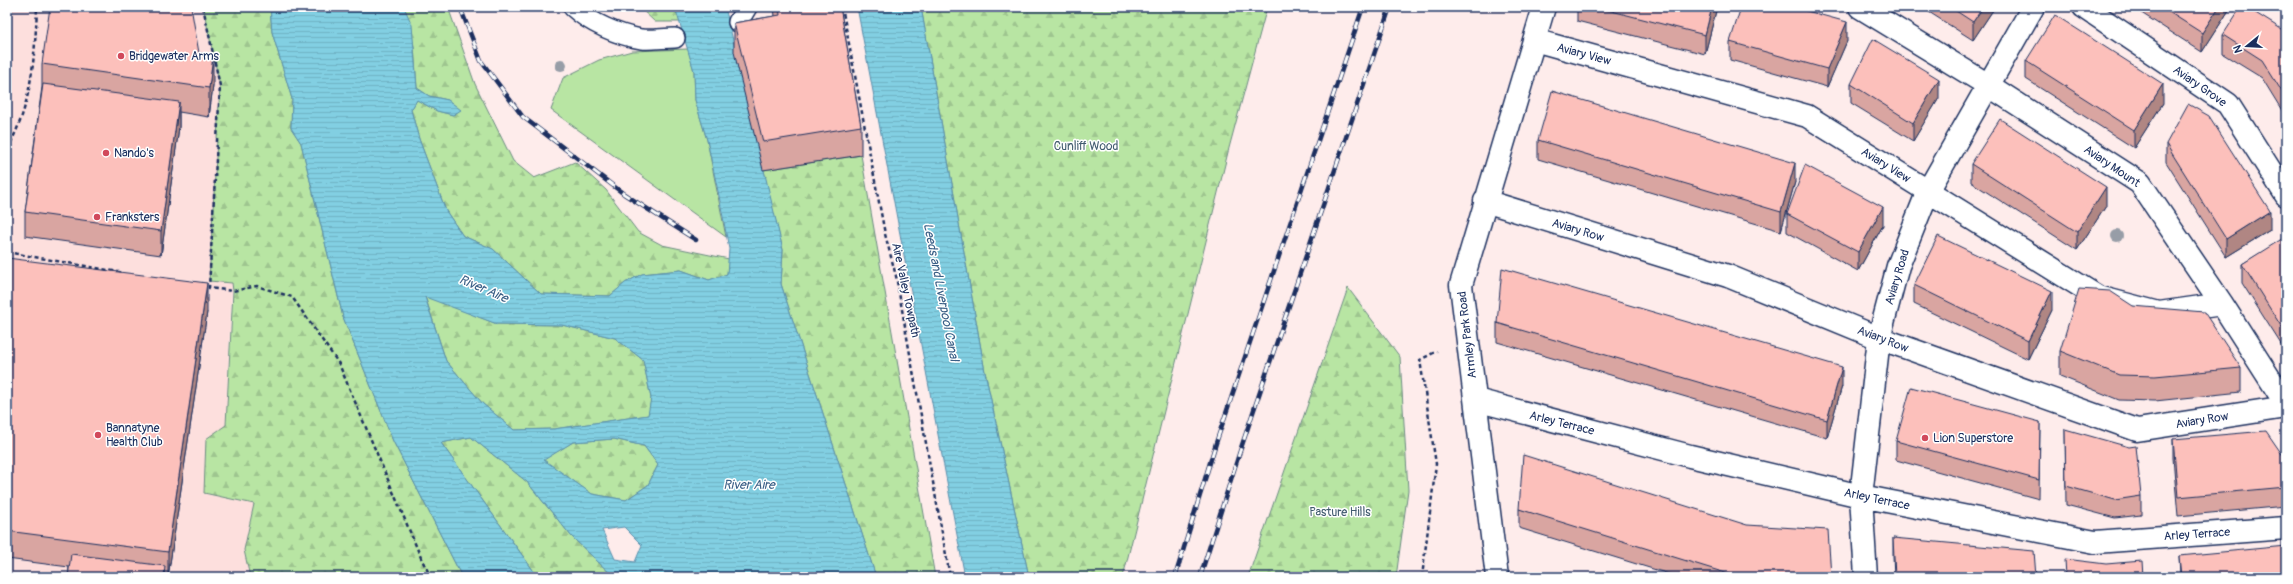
<svg xmlns="http://www.w3.org/2000/svg" width="2293" height="584" font-family="Pangolin,sans-serif">
<style>
.built{fill:#fddfdd}
.green{fill:#b8e5a3;stroke:#6a8a80}
.forest{fill:url(#forest-firs);stroke:#6a8a80}
.water{fill:url(#water-rules);stroke:#598fad;fill-rule:evenodd}
.lines{fill:none;stroke-linecap:round;stroke-linejoin:round}
.service-casing{stroke:#1b2f5e;stroke-width:22}
.minor-casing{stroke:#1b2f5e;stroke-width:25}
.path{stroke:#1b2f5e;stroke-width:2.5;stroke-dasharray:4 3;stroke-linecap:butt}
.service{stroke:#fff;stroke-width:19}
.minor{stroke:#fff;stroke-width:22}
.rail-casing{stroke:#1b2f5e;stroke-width:4.5}
.rail{stroke:#fff;stroke-width:3;stroke-dasharray:9;stroke-linecap:butt}
.tree{fill:#979da7}
.wall{fill:#d9a5a1;stroke:#1b2f5e}
.shaded-wall{fill:#b08683;stroke:#1b2f5e}
.building{fill:#fcc0bb;stroke:#1b2f5e}
.poi-dot{fill:#d1495b;stroke:#fff;stroke-width:1.5}
.labels{text-anchor:middle;stroke-width:3;stroke-linejoin:round;paint-order:stroke}
.street-label{font-size:12px;fill:#1b2f5e;stroke:#fff}
.poi-label{font-size:12px;fill:#1b2f5e;stroke:#fff;text-anchor:start}
.park-label{font-size:12px;fill:#425c6f;stroke:#fff}
.water-label{font-size:13px;font-style:italic;fill:#3a5f86;stroke:#fff}
</style>
<defs>
<pattern id="forest-firs" width="22" height="20" patternUnits="userSpaceOnUse"><rect width="22" height="20" fill="#b8e5a3"/><path d="M5 1l3.5 6h-7zM16 11l3.5 6h-7z" fill="#9ec58f"/></pattern>
<pattern id="water-rules" width="6" height="5" patternUnits="userSpaceOnUse"><rect width="6" height="5" fill="#82cfe2"/><path d="M0 2.5h6" fill="none" stroke="#70b2c4"/></pattern>
</defs>
<rect width="100%" height="100%" fill="#feeceb"/>
<filter id="ink" filterUnits="userSpaceOnUse"><feTurbulence type="fractalNoise" baseFrequency=".025" numOctaves="2"/><feDisplacementMap in="SourceGraphic" scale="8" xChannelSelector="R" yChannelSelector="G"/><feConvolveMatrix kernelMatrix="1 2 1 2 8 2 1 2 1" color-interpolation-filters="sRGB"/></filter>
<g filter="url(#ink)">
<path class="built" d="M7 7H203L220 86 209 280 232 283 226 425 206 439 204 493 254 504 244 550 250 577H7Z"/>
<path class="green" d="M688 49 694 71 695 100 707 140 726 237 551 110 563 78 599 60 632 51Z"/>
<path class="forest" d="M203 7H270L272 32 292 99 291 128 301 143 343 317 393 441 462 577H250L244 550 254 504 204 493 206 439 226 425 233 291 232 283 209 281 220 86Z
M404 7H448L475 84 513 161 534 178 575 162 606 190 638 232 662 245 729 259 727 274 709 280 681 270 642 274 625 283 610 296 541 294 493 249 463 236 446 211 419 139 411 110 417 100 437 111 453 115 460 110 448 100 429 96 417 88 414 46Z
M639 7H675L680 22H655Z
M921 7H1267L1229 148 1123 577H1029L985 372Z
M861 155 935 577H876L781 284 783 250 763 170Z
M1348 288 1400 357 1408 490 1396 577H1248Z
M425 296 497 324 562 325 615 338 643 360 651 398 649 415 554 429 514 430 483 404 446 361Z
M471 437 527 482 572 537 614 577H538L441 443Z
M614 439 644 446 658 465 648 485 626 500 592 494 543 460 573 442Z"/>
<path class="water" d="M270 7H404L412 25 417 88 429 96 448 100 461 110 453 115 437 111 417 100 411 110 419 139 446 211 463 236 493 249 541 294 610 296 625 283 642 274 681 270 709 280 727 274 729 249 719 196 707 140 695 100 694 71 675 7H725L783 250 781 284 876 577H614L572 537 527 482 471 437 441 443 538 577H462L393 441 343 317 301 143 291 128 292 99 272 32ZM425 297 497 324 562 325 615 338 643 360 651 398 648 415 554 429 514 430 483 404 446 361ZM614 439 644 446 658 465 648 485 626 500 592 494 544 460 573 442ZM624 527 642 545 635 562 615 559 602 530Z
M857 7H921L985 372 1029 577H965Z"/>
<g class="lines">
<defs>
<path id="service" d="M573 7C590 23 618 35 641 39 652 40 664 38 675 38
M738 22 747 7"/>
<path id="minor" d="M1860 7 1988 85 2140 183 2222 304 2286 404
M2084 7 2228 104 2286 195
M1534 40 1807 116 2098 297 2159 313 2222 304
M1485 201 1728 276 1879 338 2137 430 2286 407
M1476 400 1690 456 1861 496 2095 542 2286 528
M1497 577 1461 285 1544 7
M1866 577 1861 496 1879 338 1898 266 1928 191 2033 7"/>
</defs>
<use href="#service" class="service-casing"/>
<use href="#minor" class="minor-casing"/>
<path class="path" d="M203 7 220 86 209 288 233 291 257 286 292 297 339 364 422 560 431 577
M842 7 885 234 896 276 950 577
M7 149C32 107 35 54 37 7
M7 252 124 273
M1422 577 1436 464 1420 360 1437 351"/>
<use href="#service" class="service"/>
<use href="#minor" class="minor"/>
<defs>
<path id="rail" d="M460 7 481 61 523 117 624 194 696 240
M1175 577 1216 443 1363 7
M1200 577 1240 451 1390 7"/>
</defs>
<use href="#rail" class="rail-casing"/>
<use href="#rail" class="rail"/>
</g>
<g class="tree">
<circle cx="561" cy="65" r="6"/>
<circle cx="2117" cy="236" r="6"/>
</g>
<path class="wall" d="M774 7H840L861 126V155L763 170 734 52V23L775 16Z
M1577 7H1717L1705 54 1577 21Z
M1921 7H1995L1973 40Z
M2132 7H2231L2202 52Z
M2286 32V117L2262 78 2223 54V35Z
M1847 41 1827 87 1730 60V42Z
M199 53 213 85 209 117 179 112V127L161 255 25 236V212L42 87V64Z
M2026 61 2163 103 2134 148 2026 79Z
M1851 84 1939 98 1913 141 1851 103Z
M1538 140 1795 182 1781 231 1538 159Z
M2166 144 2270 230 2226 257 2166 162Z
M1971 164 2106 206 2077 250 1971 182Z
M1787 214 1883 225 1858 271 1787 232Z
M2286 238V352L2242 283V264Z
M7 258 207 312 168 577H68L69 567 7 559Z
M1914 285 2052 310 2028 359 1914 304Z
M2133 306 2241 368V392L2155 401 2119 400 2060 376V351Z
M1497 323 1842 386 1827 438 1497 342Z
M2040 422 2039 499 1896 460V441Z
M2065 429 2141 496V515L2115 518 2066 505Z
M2173 439 2286 460V506L2178 516 2173 458Z
M1519 509 1831 577H1679L1519 528Z
M1893 538 2036 577H1894L1893 556Z
M2179 556 2286 577H2180Z"/>
<path class="shaded-wall" d="M1712 7H1717L1705 54V35Z
M1983 7H1995L1973 40V22Z
M2219 7H2231L2202 52V33Z
M1847 22V41L1827 87V69Z
M213 56V85L209 117V88Z
M1939 79V98L1913 141V123Z
M2163 84V103L2134 148V130Z
M179 102V127L161 255V231Z
M1795 163V182L1781 231V212Z
M2106 187V206L2077 250V232Z
M1883 207V225L1858 271V252Z
M2270 211V230L2226 257V239Z
M207 283V312L168 577V552Z
M2052 291V310L2028 359V341Z
M1842 367V386L1827 438V420Z"/>
<path class="building" d="M50 7H191L199 53 213 56 209 88 42 64Z
M779 7H840L861 126 763 142 734 23 780 15Z
M1596 7H1712L1705 35Z
M1741 7H1792L1847 22 1827 69 1730 42Z
M1950 7H1983L1973 22Z
M2161 7H2219L2202 33Z
M2241 7H2246L2286 32V98L2262 60 2223 35Z
M2055 15 2163 84 2134 130 2026 61Z
M1873 39 1939 79 1913 123 1851 84Z
M43 84 179 102 161 231 25 212Z
M1552 91 1795 163 1781 212 1538 140Z
M2188 104 2209 116 2270 211 2226 239 2166 144Z
M2000 119 2106 187 2077 232 1971 164Z
M1805 165 1883 207 1858 252 1787 214Z
M1938 236 2052 291 2028 341 1914 285Z
M2285 237 2286 238V334L2242 264Z
M7 258 207 283 168 552 7 531Z
M1502 268 1842 367 1827 420 1497 323Z
M2079 289 2110 291 2133 306 2204 312 2241 368 2155 376 2119 375 2060 351Z
M1911 387 2040 422 2039 480 1896 441Z
M2065 429 2129 447 2136 446 2141 496 2115 500 2066 486Z
M2266 431 2286 460V487L2178 497 2173 439Z
M1523 455 1747 525 1828 530 1831 577H1767L1732 575 1519 509Z
M1893 538 2034 551 2036 577H1895Z
M2286 546V577H2181L2179 556Z
M71 554 165 566 164 577H68Z
M2065 559 2106 564 2142 561 2143 577H2066Z"/>
</g>
<g class="poi-dot">
<circle cx="121" cy="56" r="4"/>
<circle cx="106" cy="153" r="4"/>
<circle cx="97" cy="217" r="4"/>
<circle cx="98" cy="435" r="4"/>
<circle cx="1925" cy="438" r="4"/>
</g>
<g class="labels">
<g class="street-label">
<text transform="translate(1584 54) rotate(15)" y="4">Aviary View</text>
<text transform="translate(2200 86) rotate(35)" y="4">Aviary Grove</text>
<text transform="translate(1886 165) rotate(32)" y="4">Aviary View</text>
<text transform="translate(2112 166) rotate(34)" y="4">Aviary Mount</text>
<text transform="translate(1578 230) rotate(17)" y="4">Aviary Row</text>
<text transform="translate(1897 277) rotate(-73)" y="4">Aviary Road</text>
<text transform="translate(906 290) rotate(78)" y="4">Aire Valley Towpath</text>
<text transform="translate(1467 335) rotate(-97)" y="4">Armley Park Road</text>
<text transform="translate(1883 339) rotate(21)" y="4">Aviary Row</text>
<text transform="translate(2202 420) rotate(-9)" y="4">Aviary Row</text>
<text transform="translate(1562 423) rotate(14)" y="4">Arley Terrace</text>
<text transform="translate(1877 499) rotate(12)" y="4">Arley Terrace</text>
<text transform="translate(2197 534) rotate(-4)" y="4">Arley Terrace</text>
</g>
<g class="poi-label">
<text x="129" y="60">Bridgewater Arms</text>
<text x="114" y="157">Nando's</text>
<text x="105" y="221">Franksters</text>
<text x="106" y="432">Bannatyne<tspan x="106" dy="14">Health Club</tspan></text>
<text x="1933" y="442">Lion Superstore</text>
</g>
<g class="park-label">
<text x="1086" y="150">Cunliff Wood</text>
<text x="1340" y="516">Pasture Hills</text>
</g>
<g class="water-label">
<text transform="translate(484 288) rotate(23)" y="5">River Aire</text>
<text transform="translate(942 292) rotate(79)" y="5">Leeds and Liverpool Canal</text>
<text x="749" y="489">River Aire</text>
</g>
</g>
<rect width="2293" height="584" fill="none" stroke="#fff" stroke-width="24"/>
<rect x="12" y="12" width="2269" height="560" fill="none" stroke="#1b2f5e" stroke-width="1.5" filter="url(#ink)"/>
<g transform="translate(2247 46) rotate(252)" stroke="#ffffff" stroke-width="3" paint-order="stroke">
<path d="M0-3L7 15L0 10L-7 15Z" fill="#1b2f5e"/>
<text y="-6" font-size="11" font-weight="bold" text-anchor="middle" fill="#1b2f5e">N</text>
</g>
</svg>
